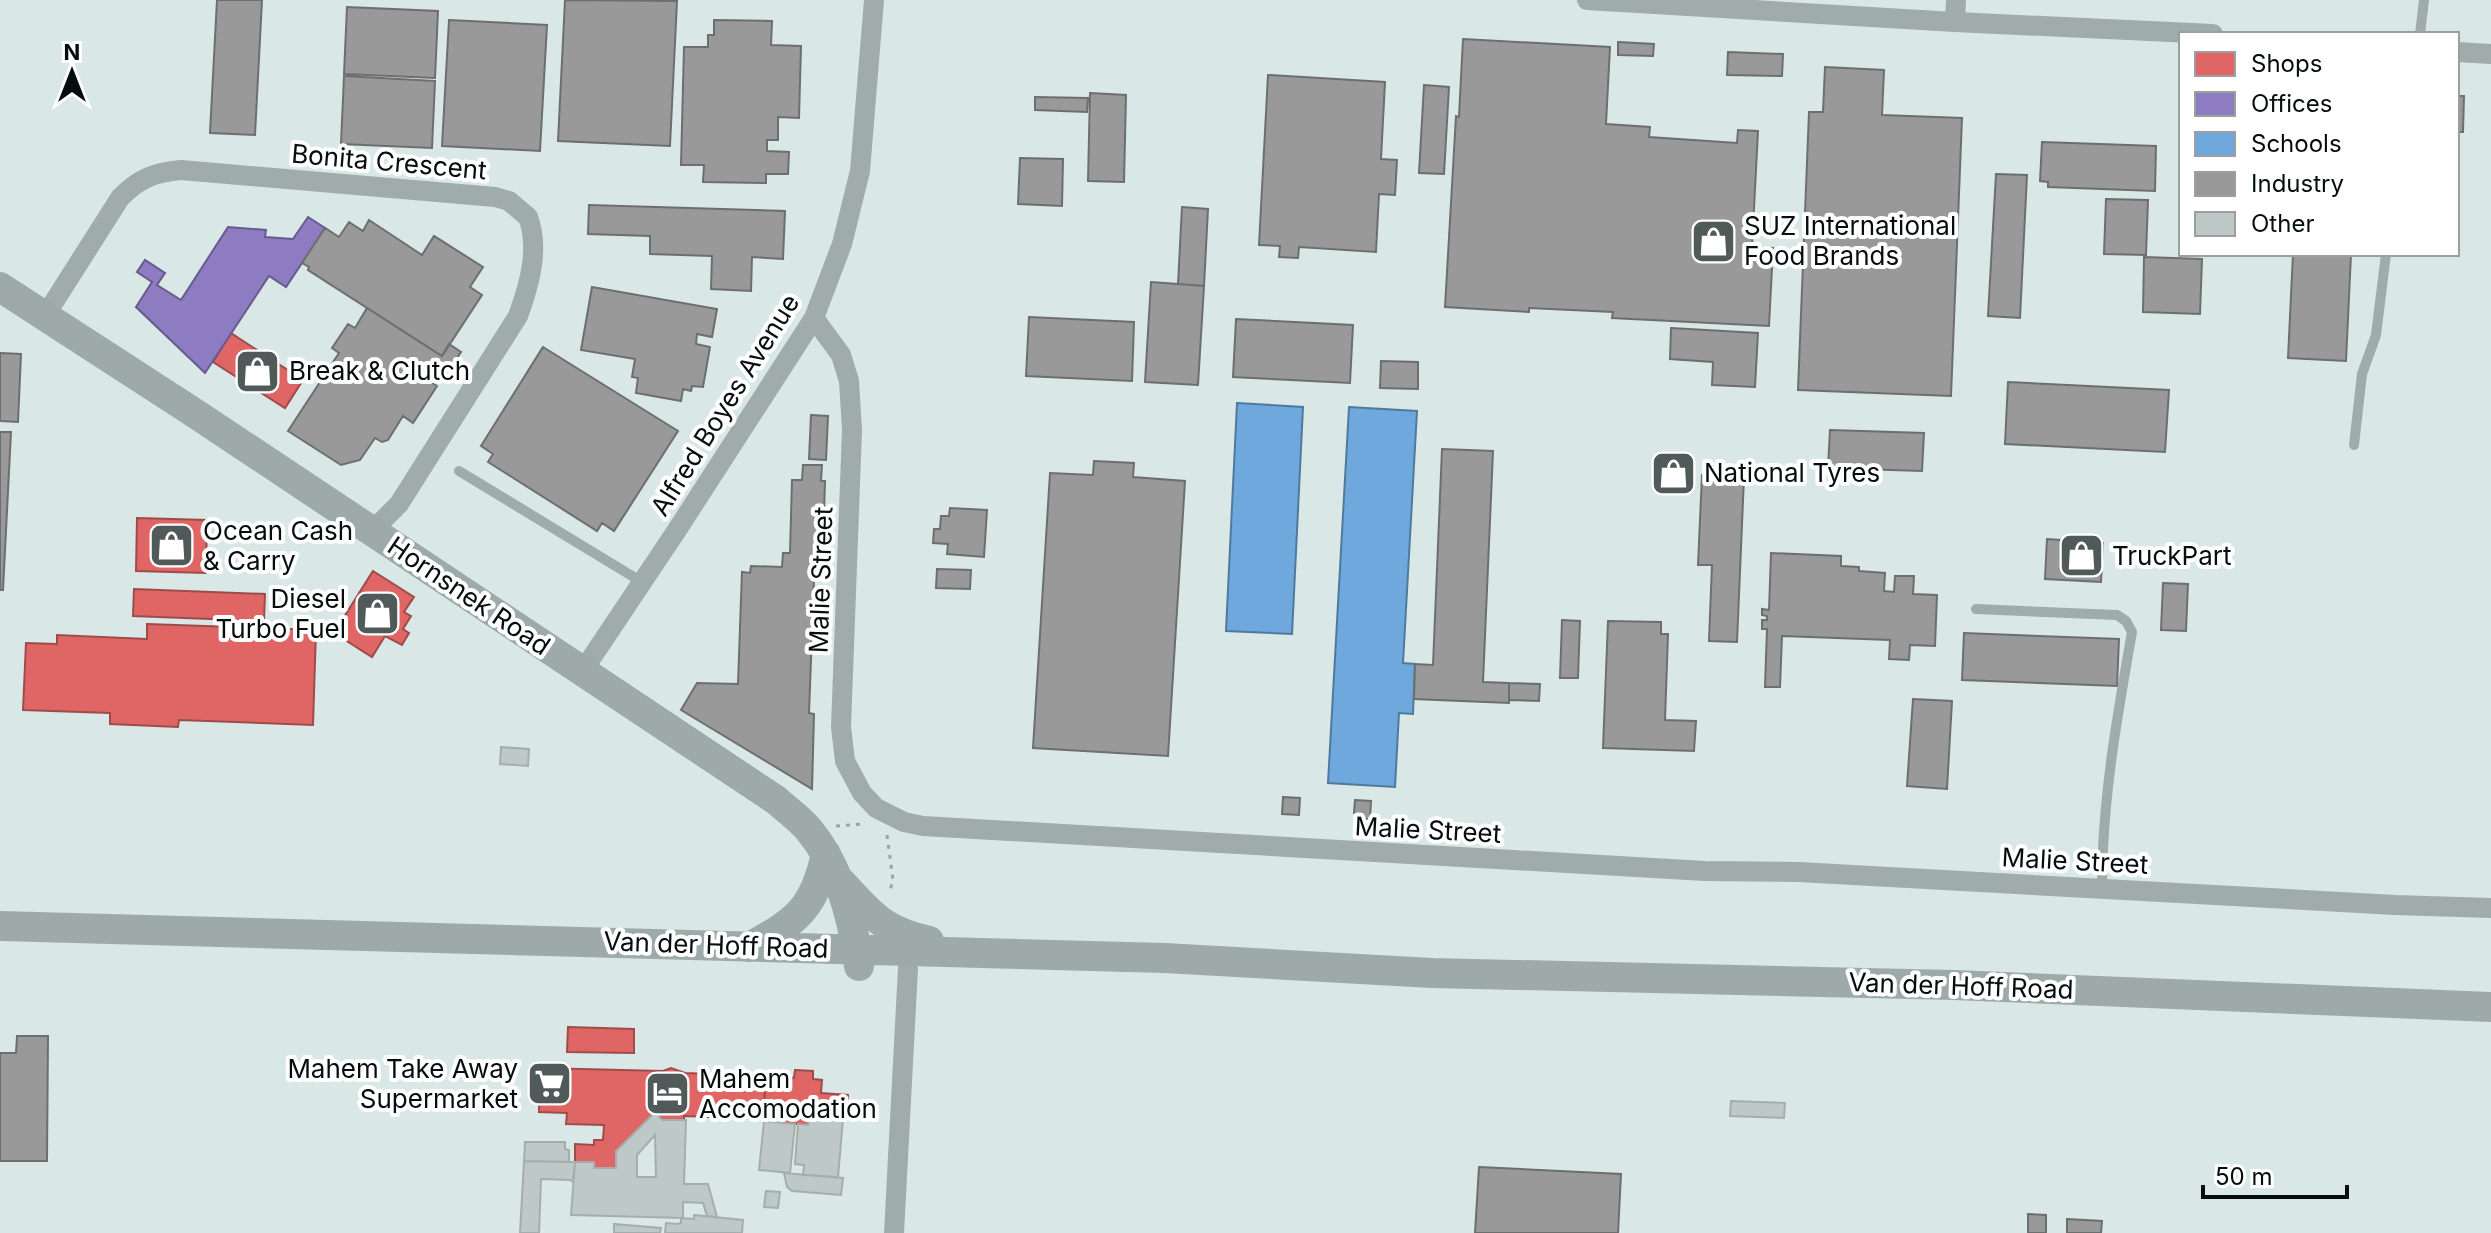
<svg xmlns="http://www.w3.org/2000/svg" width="2491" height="1233" font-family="Inter,sans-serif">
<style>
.shops{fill:#e06666;stroke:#9e4c4b;stroke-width:2}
.offices{fill:#8e7cc3;stroke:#655b8c;stroke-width:2}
.schools{fill:#6fa8dc;stroke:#4f7a9e;stroke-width:2}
.industry{fill:#999;stroke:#6d6f6f;stroke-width:2}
.building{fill:#bec8c6;stroke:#a4aeac;stroke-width:2;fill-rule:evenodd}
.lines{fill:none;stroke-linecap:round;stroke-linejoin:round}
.path{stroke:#9ca5a5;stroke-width:3;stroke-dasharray:4 6;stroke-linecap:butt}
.lane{stroke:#a0abab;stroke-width:10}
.street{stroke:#a0abab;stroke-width:20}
.secondary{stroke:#9eaaaa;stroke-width:30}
.labels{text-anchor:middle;stroke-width:8;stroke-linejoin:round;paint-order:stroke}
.street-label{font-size:26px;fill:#050e0d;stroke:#fff}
.poi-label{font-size:26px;fill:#050e0d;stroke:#fff;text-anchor:start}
</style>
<rect width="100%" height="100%" fill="#d9e7e6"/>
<path class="shops" d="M231 333 303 380 285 408 213 362Z
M137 518 207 520 206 573 136 571Z
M373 571 414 597 404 612 411 616 403 629 409 633 402 645 385 636 372 657 334 633Z
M134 589 265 594 264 621 133 616Z
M147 624 316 630 313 725 179 720 178 727 110 724V713L23 710 26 643 57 644V635L147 639Z
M568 1027 634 1029V1053L567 1052Z
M540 1068 663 1071 671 1068 685 1073 765 1076 764 1119 684 1116V1120H662L655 1112 616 1151V1168H594V1162H575V1144L594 1145V1140H603L604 1125 566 1124 567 1113 539 1112Z
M795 1070 813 1071V1079L822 1080 821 1093 848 1095 847 1109 841 1108 840 1119 809 1116 808 1125 764 1121 765 1083H769L770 1075 794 1078Z"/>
<path class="offices" d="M308 217 325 228 302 263 286 287 269 276 205 373 136 307 152 282 137 272 145 260 165 273 157 285 181 300 228 227 266 230 265 237 293 239Z"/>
<path class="schools" d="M1237 403 1303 407 1292 634 1226 631Z
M1349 407 1417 411 1403 663 1415 664 1413 714 1399 713 1395 787 1328 783Z"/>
<path class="industry" d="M217 0H262L255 135 210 133Z
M565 0 677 1 670 146 558 141Z
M347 7 438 11 435 78 344 74Z
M449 20 547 25 540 151 442 146Z
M714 20 772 21 771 45 801 46 799 118 778 117V140H767V151L789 152 788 174H766V183L703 182 704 165H681L684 47H708V35H714Z
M1463 39 1610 47 1606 124 1650 127 1649 137 1737 143 1738 130 1758 131 1752 247 1773 248 1769 326 1612 318 1613 312 1529 308V312L1445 307 1456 116 1459 117Z
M1618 42 1654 44 1653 56 1618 55Z
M1728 52 1783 54 1782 76 1727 75Z
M1825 67 1884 70 1882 115 1962 118 1951 396 1798 390 1809 112H1823Z
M1268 75 1385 82 1381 159 1397 160 1395 195 1379 194 1376 252 1299 247 1298 258 1279 257 1280 246 1259 245Z
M344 76 435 81 432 148 341 144Z
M1424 85 1449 87 1444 174 1419 173Z
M1090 93 1126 95 1124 182 1088 181Z
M2457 96H2464L2463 132H2457Z
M1035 97 1088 98 1087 112 1035 110Z
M2042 142 2156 146 2155 191 2048 187V182L2040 181Z
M1020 158 1063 159 1062 206 1018 204Z
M1996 174 2027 175 2020 318 1988 316Z
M2106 199 2148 200 2146 255 2104 254Z
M589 205 785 211 783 259 752 257 751 291 711 289 712 256 650 254V236L588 234Z
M1182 207 1208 209 1204 286 1178 284Z
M369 220 422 255 434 236 483 267 470 287 482 295 442 356 308 270 309 267 302 263 325 228 339 237 349 222 363 231Z
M2293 254H2351L2346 361 2288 358Z
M2144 257 2202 259 2200 314 2143 312Z
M1151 282 1204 286 1198 385 1145 382Z
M592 287 717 309 712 337 697 334 696 344 710 347 703 387 692 386 691 391 683 389 681 401 636 393 638 378 632 377 635 359 581 350Z
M367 308 442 356 449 344 461 352 445 376 430 367 423 377 437 386 413 423 403 416 388 440 382 442 375 438 360 460 341 465 288 431 339 353 332 348 348 324 355 328Z
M1029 317 1134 322 1132 381 1026 376Z
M1236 319 1353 325 1350 383 1233 377Z
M1671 328 1758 333 1755 387 1712 385 1713 362 1670 359Z
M543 347 678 431 614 531 602 523 597 531 488 462 493 454 481 446Z
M0 353 21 354 18 422 0 421Z
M1381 361 1418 362V389L1380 388Z
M2008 382 2169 390 2165 452 2005 444Z
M811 415 828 416 826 460 809 459Z
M1830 430 1924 433 1922 471 1828 468Z
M0 432H11L3 590H0Z
M1442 449 1493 451 1483 682 1509 683V703L1414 699 1415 664 1433 665Z
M1094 461 1134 463 1133 477 1185 481 1168 756 1033 748 1050 473 1093 475Z
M803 465H822L821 481H825L822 579H814L809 713 814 714 812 789 681 710 697 683 738 684 742 572 750 573 751 566 782 567 783 553H790L792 480H802Z
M1702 475 1744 477 1737 642 1709 641 1712 565H1698Z
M950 508 987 510 984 557 947 554 948 544 933 543 934 529H940L941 516H949Z
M2047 539 2103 543 2101 582 2045 579Z
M1771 553 1841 556V566L1859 567V571L1885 573 1884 591 1894 592 1895 576H1914L1913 594 1937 595 1935 646 1910 645 1909 660 1889 659 1890 640 1782 636 1780 687H1765L1767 629H1762V620H1767V616L1762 615V609L1769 610Z
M937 569 971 570 970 589 936 588Z
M2163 583 2188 584 2186 631 2161 630Z
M1562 620 1580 621 1578 678H1560Z
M1608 621 1661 622V634H1668L1665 720 1696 721 1694 751 1603 748Z
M1964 633 2119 639 2117 686 1962 680Z
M1509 683 1540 684 1539 701 1509 700Z
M1913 699 1952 701 1947 789 1907 786Z
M1283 797 1300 798 1299 815 1282 814Z
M1355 800 1371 801 1370 819H1360V814L1354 813Z
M17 1036H48L47 1161H0V1053H16Z
M1479 1167 1621 1174 1618 1233H1475Z
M2028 1214 2046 1215V1233H2028Z
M2067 1219 2102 1221 2101 1233H2067Z"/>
<path class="building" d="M501 747 529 749 528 766 500 764Z
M1731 1101 1785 1103 1784 1118 1730 1116Z
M655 1112 662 1120H686L684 1184H708L717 1217 707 1216 703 1203 683 1202V1218L571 1215 575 1162H594V1168H616V1151ZM655 1135 656 1177H637V1155Z
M809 1116 843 1119 838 1177 803 1175 804 1165 795 1164 798 1124 808 1125Z
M764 1121 795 1124 790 1173 759 1170Z
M525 1142H565V1149L569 1150V1162L524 1161Z
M524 1161 575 1162 573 1182 570 1180 541 1179 539 1233H520Z
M784 1173 843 1178 841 1195 792 1191 787 1187Z
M766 1191 780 1192 778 1208 764 1207Z
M694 1215 743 1220 742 1233H665L666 1223 677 1224 681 1223V1218L694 1219Z
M614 1224 661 1228 660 1233H614Z"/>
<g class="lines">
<path class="path" d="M836 826 864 824
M887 835 893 880 889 894"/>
<path class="lane" d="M2420 34 2424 0
M2354 445 2362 374 2376 335 2386 254
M459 471 642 582
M1976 609 2117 615 2126 621 2132 632C2117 717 2102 801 2102 888"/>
<path class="street" d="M1587 0 1955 22 2213 34
M1955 22 1956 0
M2457 52 2491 54
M45 316 120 198C138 179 155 172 181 170L495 197 509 201 528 217C540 249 529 286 518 316L399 504 372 531
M814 318 841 355 849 381 852 430 841 727 845 761 862 793 876 808 904 822 923 826 1705 871 1799 872 2395 905 2491 908
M582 672 677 530 814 318 842 244 860 171 874 0
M894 1233 908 968"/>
<path class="secondary" d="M0 287 196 414 776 800C787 810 800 819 809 830 840 867 853 920 859 966
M842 883C872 916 884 931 929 941
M0 926 1165 958 1432 973 1953 985 2491 1007
M749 947C797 921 814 909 826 854"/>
</g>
<defs>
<symbol id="shop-square" viewBox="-11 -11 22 22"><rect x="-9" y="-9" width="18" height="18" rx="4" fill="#4f5a59" stroke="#fff"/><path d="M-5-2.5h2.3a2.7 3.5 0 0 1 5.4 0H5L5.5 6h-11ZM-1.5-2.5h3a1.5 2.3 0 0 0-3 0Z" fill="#fff"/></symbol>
<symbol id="supermarket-square" viewBox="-11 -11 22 22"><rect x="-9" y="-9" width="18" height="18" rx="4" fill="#4f5a59" stroke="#fff"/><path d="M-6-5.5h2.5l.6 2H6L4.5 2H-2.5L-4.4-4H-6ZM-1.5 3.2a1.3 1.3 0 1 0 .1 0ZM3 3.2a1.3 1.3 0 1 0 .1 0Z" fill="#fff"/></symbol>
<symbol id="hotel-square" viewBox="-11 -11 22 22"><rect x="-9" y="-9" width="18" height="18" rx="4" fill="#4f5a59" stroke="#fff"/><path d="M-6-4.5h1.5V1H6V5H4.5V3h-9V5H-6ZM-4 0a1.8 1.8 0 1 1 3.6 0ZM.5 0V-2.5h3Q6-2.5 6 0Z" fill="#fff"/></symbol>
</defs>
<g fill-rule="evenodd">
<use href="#shop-square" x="1688" y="216" width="51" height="51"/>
<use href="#shop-square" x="232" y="346" width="51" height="51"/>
<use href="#shop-square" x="1648" y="448" width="51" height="51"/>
<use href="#shop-square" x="146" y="520" width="51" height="51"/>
<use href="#shop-square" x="2056" y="530" width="51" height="51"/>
<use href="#shop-square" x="352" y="588" width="51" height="51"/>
<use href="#supermarket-square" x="524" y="1058" width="51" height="51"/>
<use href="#hotel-square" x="642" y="1068" width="51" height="51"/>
</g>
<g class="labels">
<g class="street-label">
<text transform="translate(389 162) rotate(5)" y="9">Bonita Crescent</text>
<text transform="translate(725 405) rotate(-58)" y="9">Alfred Boyes Avenue</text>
<text transform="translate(821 580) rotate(-88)" y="9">Malie Street</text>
<text transform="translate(469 596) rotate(34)" y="9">Hornsnek Road</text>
<text transform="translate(1428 830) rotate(3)" y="9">Malie Street</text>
<text transform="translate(2075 861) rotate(3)" y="9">Malie Street</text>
<text transform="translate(716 945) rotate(2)" y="9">Van der Hoff Road</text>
<text transform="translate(1961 986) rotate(2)" y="9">Van der Hoff Road</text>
</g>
<g class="poi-label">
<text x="1744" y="235">SUZ International<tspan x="1744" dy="30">Food Brands</tspan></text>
<text x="289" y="380">Break &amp; Clutch</text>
<text x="1704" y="482">National Tyres</text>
<text x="203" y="540">Ocean Cash<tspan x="203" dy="30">&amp; Carry</tspan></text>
<text x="2112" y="565">TruckPart</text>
<text x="346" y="608" text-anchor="end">Diesel<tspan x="346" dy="30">Turbo Fuel</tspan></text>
<text x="518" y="1078" text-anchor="end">Mahem Take Away<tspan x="518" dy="30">Supermarket</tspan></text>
<text x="699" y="1088">Mahem<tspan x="699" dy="30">Accomodation</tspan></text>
</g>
</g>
<rect x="2179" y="32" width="280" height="224" fill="#ffffff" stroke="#9b9f9e" stroke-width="2"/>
<rect x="2195" y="52" width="40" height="24" fill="#e06666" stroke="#9b9f9e" stroke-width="2"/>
<text x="2251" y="72" font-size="24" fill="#050e0d">Shops</text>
<rect x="2195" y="92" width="40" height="24" fill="#8e7cc3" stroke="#9b9f9e" stroke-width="2"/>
<text x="2251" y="112" font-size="24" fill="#050e0d">Offices</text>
<rect x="2195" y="132" width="40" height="24" fill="#6fa8dc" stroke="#9b9f9e" stroke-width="2"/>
<text x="2251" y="152" font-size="24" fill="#050e0d">Schools</text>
<rect x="2195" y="172" width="40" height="24" fill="#999999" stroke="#9b9f9e" stroke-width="2"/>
<text x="2251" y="192" font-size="24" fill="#050e0d">Industry</text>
<rect x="2195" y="212" width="40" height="24" fill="#bec8c6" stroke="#9b9f9e" stroke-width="2"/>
<text x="2251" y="232" font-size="24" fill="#050e0d">Other</text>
<g transform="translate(72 72)" stroke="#ffffff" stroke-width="6" paint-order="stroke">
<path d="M0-6L14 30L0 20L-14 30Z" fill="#050e0d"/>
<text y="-12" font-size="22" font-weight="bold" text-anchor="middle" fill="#050e0d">N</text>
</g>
<path d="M2203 1185v12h144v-12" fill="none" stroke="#050e0d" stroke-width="4"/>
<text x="2215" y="1185" font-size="24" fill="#050e0d" stroke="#ffffff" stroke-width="6" paint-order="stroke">50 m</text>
</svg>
